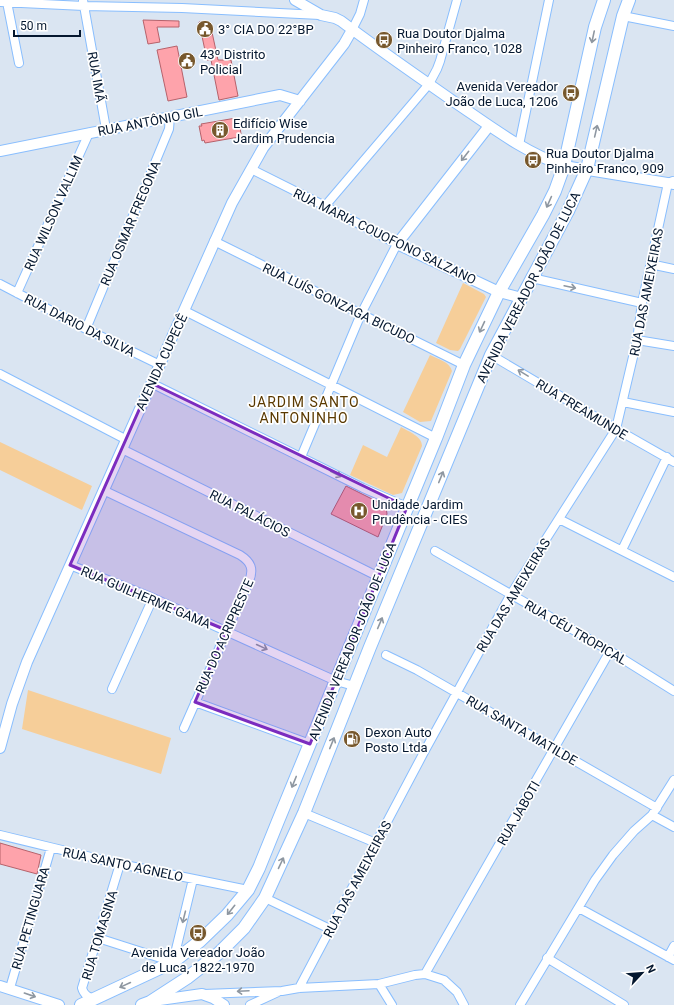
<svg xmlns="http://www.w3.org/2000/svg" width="674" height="1005" font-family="Roboto,sans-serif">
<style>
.green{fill:#f6ce99}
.building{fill:#fea3ab;stroke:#b6626b}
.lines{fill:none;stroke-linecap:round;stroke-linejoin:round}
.minor-casing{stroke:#89befe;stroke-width:10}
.tertiary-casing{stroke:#89befe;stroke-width:12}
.primary-casing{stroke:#89befe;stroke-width:14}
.minor{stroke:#fff;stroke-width:8}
.tertiary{stroke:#fff;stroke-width:10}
.primary{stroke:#fff;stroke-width:12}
.oneway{stroke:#8e97a1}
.marked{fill:#7b2cbf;fill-opacity:0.2;stroke:#7b2cbf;stroke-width:3;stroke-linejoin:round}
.labels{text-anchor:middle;stroke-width:3.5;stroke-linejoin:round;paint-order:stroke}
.poi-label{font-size:13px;fill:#04172f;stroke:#fff;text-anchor:start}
.street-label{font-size:13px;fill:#04172f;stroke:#fff}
.neighbourhood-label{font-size:14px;letter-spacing:1px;fill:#5a3900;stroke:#fff}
</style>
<rect width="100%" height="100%" fill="#dae5f2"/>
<path class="green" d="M463 283 484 294 486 297 460 349 458 351 450 350 436 343Z
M430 355C438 359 450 362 452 371L431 421 420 422 403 412Z
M401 427C409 432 422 436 422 446L402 493 393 495 350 475 363 445 387 457Z
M0 442 92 486 82 510 0 470Z
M28 690 171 738 161 774 22 729Z"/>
<path class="building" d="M143 20 179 21V27H157L160 42 148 44Z
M199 22 210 23 218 60H231L238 96 219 100 211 60H213H207Z
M177 46 187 97 168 101 157 50Z
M236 118V120H239L241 134H239V137L205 143 204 140 202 141 199 126H202L201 124Z
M346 486 382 504 386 507 387 514 378 537 331 514Z
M0 843 41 855 37 874 0 864Z"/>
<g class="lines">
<defs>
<path id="minor" d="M83 0 106 129
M0 2 84 6 182 8 320 15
M7 2 19 63
M623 16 674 26
M352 30 360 14 364 0
M519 145 549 0
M251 169 325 206 397 244 361 314 301 457
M325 206 429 84 437 69 440 61 457 0
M214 241 464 365
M650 264 674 269
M532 278 642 303
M0 284 86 329 160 365
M17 293 89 133
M185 311 436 438
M86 329 169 129 170 117
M637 340 674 346
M491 355 616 429 674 462
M0 374 125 439
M151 383 363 488 407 507
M623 402 674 412
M122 449 379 577
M103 490 240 555C251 562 254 569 249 581L184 728
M559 519 674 577
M622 550 667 457
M435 551 610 651 674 691
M70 565 153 598 336 681 354 686
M386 655 417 670 657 808
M112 689 153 598
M195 702 310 744
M304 813 376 843
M652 815 674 827
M0 835 120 864 248 890
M265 898 330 929
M579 908 674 960
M98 938 173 962 193 879
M668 957 674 946
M547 958 624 1005
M425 974 610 651
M379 984 392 1005
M10 988 51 848
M299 988 423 754 511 594 616 429 637 340 642 303 668 183 673 181
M204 994 282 991 299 988 379 984 415 975 425 974 444 980 457 992 464 1005
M94 999C88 997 84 995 82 988L120 864
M250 1005 278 992
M520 1005 595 880 613 855 634 831 652 815 674 780"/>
<path id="tertiary" d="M295 0 321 15 335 18 341 21C378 49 416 75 453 101 489 125 523 152 564 166L674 184
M489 126 397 244 499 292 522 298
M0 151 280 95 300 101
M0 748 12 704 27 662 232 203 263 148 344 44 352 30
M0 986 59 1005
M153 1001 202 994 213 998 224 1005"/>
<path id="primary" d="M81 1005 173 962 200 941 227 915 248 890 259 868 278 821 436 438 464 365 499 292 543 215 555 191 564 166 568 148 595 27 604 0
M142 1005 150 1002 187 978 219 953 244 928 265 898 304 813 370 647 491 355 568 211 587 169 623 16 629 0"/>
</defs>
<use href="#minor" class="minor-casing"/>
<use href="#tertiary" class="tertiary-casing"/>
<use href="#primary" class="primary-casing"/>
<use href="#minor" class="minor"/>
<use href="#tertiary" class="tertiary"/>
<use href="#primary" class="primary"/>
</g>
<defs><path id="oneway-shaft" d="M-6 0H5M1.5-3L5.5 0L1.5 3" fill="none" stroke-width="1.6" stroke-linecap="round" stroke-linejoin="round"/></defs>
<g class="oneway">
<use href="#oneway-shaft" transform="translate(593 37) rotate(102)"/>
<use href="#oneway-shaft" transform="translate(596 131) rotate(-77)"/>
<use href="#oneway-shaft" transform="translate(465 156) rotate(128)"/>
<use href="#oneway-shaft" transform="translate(549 202) rotate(114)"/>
<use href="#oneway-shaft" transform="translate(570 287) rotate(12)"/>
<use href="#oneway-shaft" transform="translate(482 327) rotate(115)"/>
<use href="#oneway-shaft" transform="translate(523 373) rotate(-149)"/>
<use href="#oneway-shaft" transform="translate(336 474) rotate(26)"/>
<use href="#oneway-shaft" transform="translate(441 477) rotate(-68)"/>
<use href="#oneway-shaft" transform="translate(380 623) rotate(-67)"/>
<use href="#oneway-shaft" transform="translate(262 647) rotate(25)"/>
<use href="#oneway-shaft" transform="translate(332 743) rotate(-68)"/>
<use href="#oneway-shaft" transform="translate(294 782) rotate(112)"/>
<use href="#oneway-shaft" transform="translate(281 863) rotate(-65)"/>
<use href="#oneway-shaft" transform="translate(231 910) rotate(129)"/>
<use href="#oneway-shaft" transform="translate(184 917) rotate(104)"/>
<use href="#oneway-shaft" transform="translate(125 985) rotate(155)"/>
<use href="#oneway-shaft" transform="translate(243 991) rotate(177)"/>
<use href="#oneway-shaft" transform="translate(30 995) rotate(19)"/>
</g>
<path class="marked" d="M151 383 407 507 310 744 195 702 226 630 70 565Z"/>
<defs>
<symbol id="civic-disc" viewBox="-11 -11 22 22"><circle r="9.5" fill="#77582d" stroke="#fff"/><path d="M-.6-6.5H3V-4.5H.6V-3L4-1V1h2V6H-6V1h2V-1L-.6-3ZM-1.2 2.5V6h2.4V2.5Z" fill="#fff"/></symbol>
<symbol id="bus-disc" viewBox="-11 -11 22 22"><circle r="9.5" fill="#77582d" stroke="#fff"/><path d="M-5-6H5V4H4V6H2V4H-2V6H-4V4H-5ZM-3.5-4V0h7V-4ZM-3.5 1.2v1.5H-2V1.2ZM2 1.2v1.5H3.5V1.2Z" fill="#fff"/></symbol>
<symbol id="building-disc" viewBox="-11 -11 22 22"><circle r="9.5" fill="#77582d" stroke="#fff"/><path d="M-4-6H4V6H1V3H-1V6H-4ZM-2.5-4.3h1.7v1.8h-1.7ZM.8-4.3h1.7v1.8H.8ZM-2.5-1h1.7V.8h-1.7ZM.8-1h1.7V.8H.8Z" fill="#fff"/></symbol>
<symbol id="hospital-disc" viewBox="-11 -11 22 22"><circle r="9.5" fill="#77582d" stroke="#fff"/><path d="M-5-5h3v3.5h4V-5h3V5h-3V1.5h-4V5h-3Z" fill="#fff"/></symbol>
<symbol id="fuel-disc" viewBox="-11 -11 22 22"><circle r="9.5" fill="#77582d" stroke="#fff"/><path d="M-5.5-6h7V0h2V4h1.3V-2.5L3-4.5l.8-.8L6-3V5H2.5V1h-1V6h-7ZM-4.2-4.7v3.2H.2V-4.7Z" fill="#fff"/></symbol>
</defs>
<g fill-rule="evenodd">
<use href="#civic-disc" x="195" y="19" width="20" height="20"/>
<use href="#bus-disc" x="374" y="30" width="20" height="20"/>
<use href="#civic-disc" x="177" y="51" width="20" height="20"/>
<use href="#bus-disc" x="561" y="83" width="20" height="20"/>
<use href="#building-disc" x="210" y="120" width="20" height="20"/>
<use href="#bus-disc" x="523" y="150" width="20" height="20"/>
<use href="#hospital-disc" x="349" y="501" width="20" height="20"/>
<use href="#fuel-disc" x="342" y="729" width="20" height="20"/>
<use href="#bus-disc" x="188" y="923" width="20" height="20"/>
</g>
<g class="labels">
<g class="poi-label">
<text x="218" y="34">3° CIA DO 22°BP</text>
<text x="397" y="38">Rua Doutor Djalma<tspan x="397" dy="15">Pinheiro Franco, 1028</tspan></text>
<text x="200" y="59">43º Distrito<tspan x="200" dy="15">Policial</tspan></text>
<text x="558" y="91" text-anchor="end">Avenida Vereador<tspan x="558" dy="15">João de Luca, 1206</tspan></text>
<text x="233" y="128">Edifício Wise<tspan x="233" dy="15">Jardim Prudencia</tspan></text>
<text x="546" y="158">Rua Doutor Djalma<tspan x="546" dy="15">Pinheiro Franco, 909</tspan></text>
<text x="372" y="509">Unidade Jardim<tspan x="372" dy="15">Prudência - CIES</tspan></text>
<text x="365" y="737">Dexon Auto<tspan x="365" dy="15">Posto Ltda</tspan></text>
<text x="198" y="957" text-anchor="middle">Avenida Vereador João<tspan x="198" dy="15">de Luca, 1822-1970</tspan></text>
</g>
<g class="street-label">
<text transform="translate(97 77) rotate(80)" y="5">RUA IMÃ</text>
<text transform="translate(150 121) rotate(-11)" y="5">RUA ANTÔNIO GIL</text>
<text transform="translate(53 213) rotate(-66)" y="5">RUA WILSON VALLIM</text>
<text transform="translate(130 223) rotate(-67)" y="5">RUA OSMAR FREGONA</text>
<text transform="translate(385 236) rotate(26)" y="5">RUA MARIA COUOFONO SALZANO</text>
<text transform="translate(528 287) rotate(-63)" y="5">AVENIDA VEREADOR JOÃO DE LUCA</text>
<text transform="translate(646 292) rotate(-79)" y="5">RUA DAS AMEIXEIRAS</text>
<text transform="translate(339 303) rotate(26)" y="5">RUA LUÍS GONZAGA BICUDO</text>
<text transform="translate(80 325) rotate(27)" y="5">RUA DARIO DA SILVA</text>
<text transform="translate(161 362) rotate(-65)" y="5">AVENIDA CUPECÊ</text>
<text transform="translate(582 409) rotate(31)" y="5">RUA FREAMUNDE</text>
<text transform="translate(250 513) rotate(27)" y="5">RUA PALÁCIOS</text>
<text transform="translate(513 595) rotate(-59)" y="5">RUA DAS AMEIXEIRAS</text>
<text transform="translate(146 597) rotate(23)" y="5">RUA GUILHERME GAMA</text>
<text transform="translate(576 632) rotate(30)" y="5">RUA CÉU TROPICAL</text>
<text transform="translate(224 636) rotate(-66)" y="5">RUA DO ACRIPRESTE</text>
<text transform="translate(352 641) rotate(-68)" y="5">AVENIDA VEREADOR JOÃO DE LUCA</text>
<text transform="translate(522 730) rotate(30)" y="5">RUA SANTA MATILDE</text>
<text transform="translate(518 813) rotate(-60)" y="5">RUA JABOTI</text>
<text transform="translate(123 864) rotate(12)" y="5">RUA SANTO AGNELO</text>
<text transform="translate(357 879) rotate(-62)" y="5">RUA DAS AMEIXEIRAS</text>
<text transform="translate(30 918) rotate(-74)" y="5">RUA PETINGUARA</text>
<text transform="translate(99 935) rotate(-73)" y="5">RUA TOMASINA</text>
</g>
<g class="neighbourhood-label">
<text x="304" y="407">JARDIM SANTO<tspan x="304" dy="16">ANTONINHO</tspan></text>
</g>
</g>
<g transform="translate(642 973) rotate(64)" stroke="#ffffff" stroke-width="3" paint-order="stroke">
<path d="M0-3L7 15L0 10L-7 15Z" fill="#04172f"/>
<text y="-6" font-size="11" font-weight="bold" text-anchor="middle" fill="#04172f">N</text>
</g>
<path d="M14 30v6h66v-6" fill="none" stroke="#04172f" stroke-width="2"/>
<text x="20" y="30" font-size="12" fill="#04172f" stroke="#ffffff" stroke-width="3" paint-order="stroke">50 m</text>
</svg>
